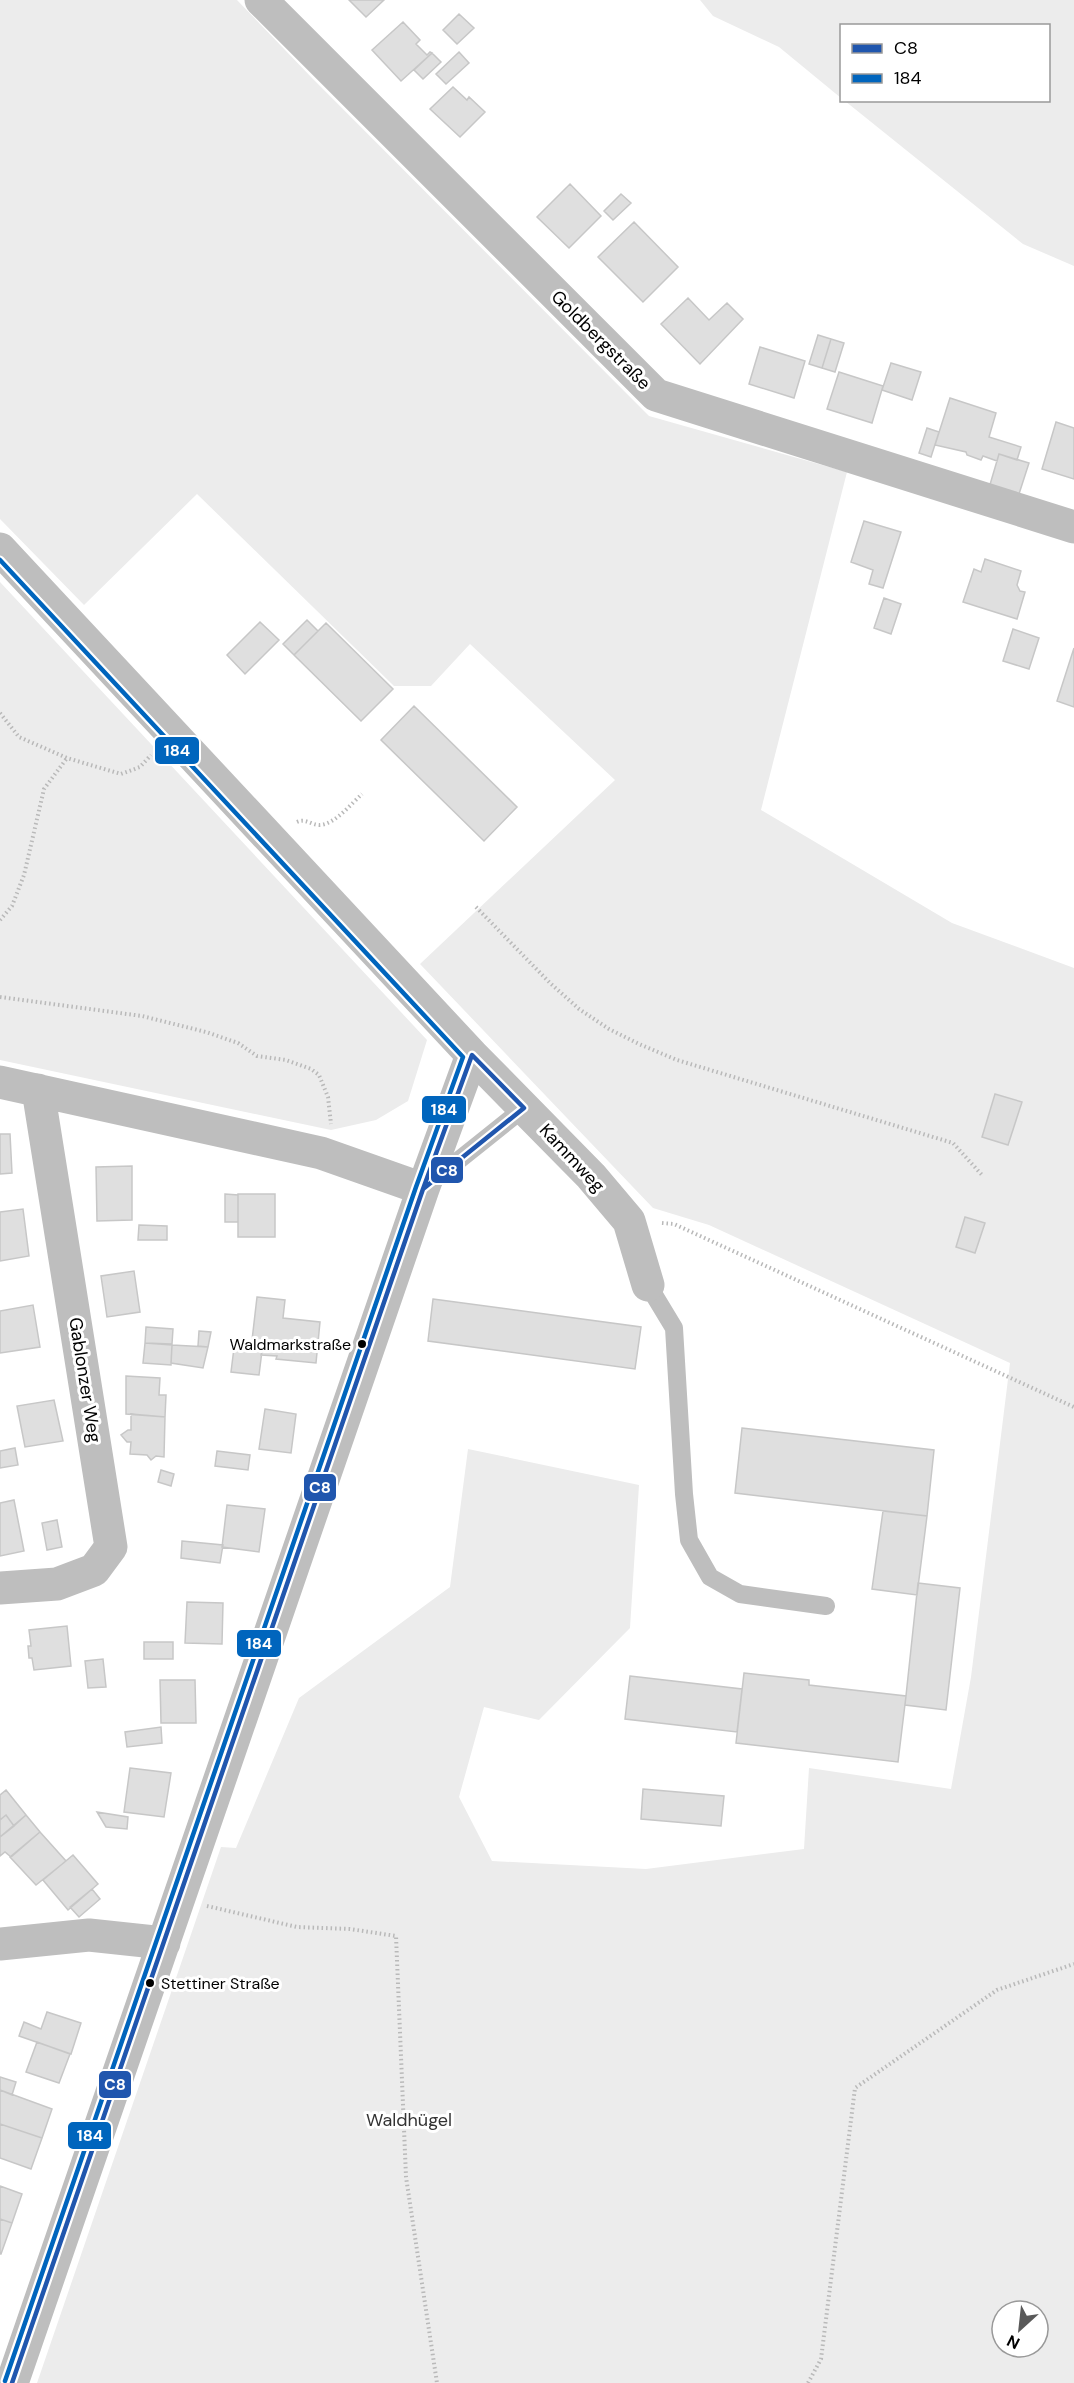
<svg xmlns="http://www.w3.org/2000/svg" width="1074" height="2383" font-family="'DM Sans',sans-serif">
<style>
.green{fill:#ececec;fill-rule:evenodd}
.building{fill:#dfdfdf;stroke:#c7c7c7;stroke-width:1.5}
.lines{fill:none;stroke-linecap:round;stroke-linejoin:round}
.path{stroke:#b9b9b9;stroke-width:4;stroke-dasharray:1.5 3;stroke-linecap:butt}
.service{stroke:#bebebe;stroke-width:18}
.minor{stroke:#bebebe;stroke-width:33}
.bus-1-casing{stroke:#fff;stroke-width:9}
.bus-2-casing{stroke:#fff;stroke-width:9}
.bus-1{stroke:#2056ae;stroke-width:4.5}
.bus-2{stroke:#0065bd;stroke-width:4.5}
.bus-dot{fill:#000;stroke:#fff;stroke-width:2}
.labels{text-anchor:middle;stroke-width:6;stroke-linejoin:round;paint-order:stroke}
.bus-label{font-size:16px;fill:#000;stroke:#fff;text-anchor:end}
.street-label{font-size:18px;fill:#000;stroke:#fff}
.park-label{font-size:18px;fill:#333;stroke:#fff}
.line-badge{stroke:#fff;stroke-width:2}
.badge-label{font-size:16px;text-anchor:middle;font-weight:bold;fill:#fff}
</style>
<rect width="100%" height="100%" fill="#fff"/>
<path class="green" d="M0 0H237L312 78 649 416 847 472 761 810 952 923 1074 968V2383H37L221 1847 236 1848 299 1698 450 1587 468 1449 639 1485 630 1628 539 1720 484 1707 459 1797 492 1861 646 1869 804 1849 809 1768 951 1789 971 1677 1010 1363 709 1225 653 1208 420 964 615 780 470 644 431 686H394L197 494 84 605 0 519ZM1002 2311H1038V2347H1002Z
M700 0H1074V266L1023 244 845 101 1048 100V26H842L841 98 779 47 713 16Z
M0 582 427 1040 408 1101 376 1120 331 1130 0 1060Z"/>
<path class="building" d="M349 0H384L366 17Z
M459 14 474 28 457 44 443 30Z
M403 22 420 40 416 44 427 55 430 52 432 53 401 81 372 50Z
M459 52 469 63 446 84 436 74Z
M432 53 441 62 423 79 414 70Z
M453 87 467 100 469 97 485 112 460 137 430 109Z
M570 184 601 216 569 248 537 217Z
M621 194 631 203 613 220 604 211Z
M634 222 678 267 643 302 598 257Z
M688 298 709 320 727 303 743 319 700 364 661 324Z
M818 335 831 339 822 368 809 364Z
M831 339 844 343 835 372 822 368Z
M760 347 805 361 794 398 749 384Z
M891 363 921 372 912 400 882 390Z
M839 372 883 386 872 423 827 409Z
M950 398 996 413 989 437 1021 447 1017 460 999 454 997 461 983 456 981 460 967 455 966 452 935 445Z
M1056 422 1074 428V479L1042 469Z
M927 428 939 432 931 457 919 453Z
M999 454 1029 463 1018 497 989 488Z
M864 521 901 532 883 588 869 584 873 570 851 562Z
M985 559 1021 571 1017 585 1020 591 1025 592 1017 619 963 602 974 569 981 572Z
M884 598 901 604 891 634 874 628Z
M307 620 318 631 294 655 283 644Z
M260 622 279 640 245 674 227 655Z
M326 623 393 689 361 721 294 655Z
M1013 629 1039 638 1029 669 1003 661Z
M1074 648V707L1057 701Z
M414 706 517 807 484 841 381 740Z
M995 1094 1022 1102 1008 1145 982 1137Z
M0 1134H10L12 1173 0 1174Z
M132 1166V1220L97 1221 96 1167Z
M225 1194 238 1195V1222H225Z
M238 1194H275V1237H238Z
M23 1209 29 1256 0 1261V1212Z
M965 1217 985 1223 975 1253 956 1247Z
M139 1225 167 1226V1240H138Z
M134 1271 140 1312 107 1317 101 1276Z
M257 1297 285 1300 283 1318 320 1322 316 1363 276 1359 277 1356 261 1355 262 1351 251 1349Z
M433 1299 641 1327 635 1369 428 1341Z
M33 1305 40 1347 0 1353V1311Z
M146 1327 173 1329 172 1344 145 1343Z
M199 1331 211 1332 208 1347 198 1346Z
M145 1343 172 1345 171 1365 143 1363Z
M172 1345 208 1347 203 1368 171 1363Z
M234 1348 262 1351 259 1375 231 1372Z
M126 1376 160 1378 159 1395H166L165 1417 126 1414Z
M54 1400 63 1441 25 1447 17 1406Z
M265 1409 296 1414 291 1453 259 1449Z
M131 1414 165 1417 164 1457 156 1456 151 1460 147 1455 130 1454 131 1442H127L121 1435 128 1430H131Z
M742 1428 934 1450 927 1516 735 1493Z
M15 1448 18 1465 0 1468V1451Z
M217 1451 250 1455 248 1470 215 1466Z
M161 1470 174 1474 171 1486 158 1482Z
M14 1500 24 1551 0 1556V1503Z
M227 1505 265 1509 259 1552 222 1547Z
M883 1511 927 1516 917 1595 872 1589Z
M57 1520 62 1547 47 1550 42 1523Z
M182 1541 223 1545 220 1563 181 1558Z
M918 1583 960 1588 946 1710 905 1705Z
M187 1602 223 1603 222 1644 185 1643Z
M67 1626 71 1666 34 1670 32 1658H29L28 1646H31L29 1630Z
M144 1642H173V1659H144Z
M103 1659 106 1687 88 1688 85 1661Z
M744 1673 809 1680V1685L906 1696 898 1762 736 1743Z
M630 1676 742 1689 737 1732 625 1719Z
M160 1680H195L196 1723H161Z
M161 1727 162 1743 127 1747 125 1732Z
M130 1768 171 1773 164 1817 124 1812Z
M643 1789 724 1796 721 1826 641 1819Z
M6 1790 26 1815 14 1826 6 1815 0 1820V1795Z
M97 1812 128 1817 127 1829 106 1827Z
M6 1815 14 1826 0 1837V1820Z
M26 1815 40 1832 11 1857 5 1852 0 1856V1837Z
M40 1832 66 1861 36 1885 10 1857Z
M73 1855 98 1884 68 1910 43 1880Z
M92 1889 100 1899 79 1917 70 1907Z
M47 2012 81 2023 71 2054 19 2036 24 2022 41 2029Z
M37 2042 70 2054 59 2083 26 2072Z
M0 2077 16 2082 12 2095 0 2090Z
M0 2090 52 2109 42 2138 0 2124Z
M0 2124 42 2138 31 2169 0 2158Z
M0 2186 22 2194 12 2223 0 2219Z
M0 2219 12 2223 1 2254H0Z"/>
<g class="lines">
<path class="path" d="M0 713 19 737 67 758 121 774 140 767 151 755
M297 822C306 818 311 825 320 825 335 824 351 804 362 794
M476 907 551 984 579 1009 609 1029 639 1044 677 1060 953 1143 982 1175
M0 920 12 906 24 875 44 789 67 758
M0 997 142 1016 206 1032 238 1043 257 1056 286 1060 311 1069 319 1075 328 1097 331 1124
M662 1223 674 1224 1074 1407
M207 1906 297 1927 350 1929 396 1936 406 2177 437 2383
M808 2383 821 2359 855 2088 997 1990 1074 1964"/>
<path class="service" d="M429 1184 524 1108
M648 1285 674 1328 684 1494 689 1540 710 1577 740 1594 826 1606"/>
<path class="minor" d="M261 0 656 395 1074 527
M0 549 472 1055 591 1176 629 1221 648 1285
M0 1082 321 1153 423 1189
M0 1588 57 1584 94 1570 111 1547 38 1090
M0 1944 89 1935 164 1943
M12 2383 423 1189 472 1055"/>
<defs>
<path id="bus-1" d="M472 1055 524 1108 423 1189Z
M12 2383 423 1189"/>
<path id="bus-2" d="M0 560 463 1057 416 1187 5 2381"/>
</defs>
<use href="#bus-1" class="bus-1-casing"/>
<use href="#bus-2" class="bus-2-casing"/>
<use href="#bus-1" class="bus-1"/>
<use href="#bus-2" class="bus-2"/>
</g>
<g class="bus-dot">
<circle cx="362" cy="1344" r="5"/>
<circle cx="150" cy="1983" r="5"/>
</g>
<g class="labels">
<g class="bus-label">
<text x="351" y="1350">Waldmarkstraße</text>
<text x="161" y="1989" text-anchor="start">Stettiner Straße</text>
</g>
<g class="street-label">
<text transform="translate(601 340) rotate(45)" y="6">Goldbergstraße</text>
<text transform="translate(572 1158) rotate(47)" y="6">Kammweg</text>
<text transform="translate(85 1380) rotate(81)" y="6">Gablonzer Weg</text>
</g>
<g class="park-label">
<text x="409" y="2126">Waldhügel</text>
</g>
</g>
<g class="line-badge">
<rect x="154" y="736" width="46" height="29" rx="6" fill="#0065bd"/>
<rect x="421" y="1095" width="46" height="29" rx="6" fill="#0065bd"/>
<rect x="430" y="1156" width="34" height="28" rx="6" fill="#2056ae"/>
<rect x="303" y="1473" width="34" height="29" rx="6" fill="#2056ae"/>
<rect x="236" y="1629" width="46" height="29" rx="6" fill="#0065bd"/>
<rect x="98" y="2070" width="34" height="29" rx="6" fill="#2056ae"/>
<rect x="67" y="2121" width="45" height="29" rx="6" fill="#0065bd"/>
</g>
<g class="badge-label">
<text x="177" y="756">184</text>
<text x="444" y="1115">184</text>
<text x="447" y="1176">C8</text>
<text x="320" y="1493">C8</text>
<text x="259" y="1649">184</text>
<text x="115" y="2090">C8</text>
<text x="90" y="2141">184</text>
</g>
<rect x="840" y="24" width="210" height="78" fill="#ffffff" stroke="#999999" stroke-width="1.5"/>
<rect x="852" y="44" width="30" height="9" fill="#2056ae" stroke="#999999" stroke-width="1.5"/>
<text x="894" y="54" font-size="18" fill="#000000">C8</text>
<rect x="852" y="74" width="30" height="9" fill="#0065bd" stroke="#999999" stroke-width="1.5"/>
<text x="894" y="84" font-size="18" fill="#000000">184</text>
<g transform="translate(1020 2329) rotate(207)"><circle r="28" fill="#ffffff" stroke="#999999" stroke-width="1.5"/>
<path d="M0-4.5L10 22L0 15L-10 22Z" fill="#595959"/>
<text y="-9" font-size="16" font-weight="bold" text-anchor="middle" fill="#000000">N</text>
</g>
</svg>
